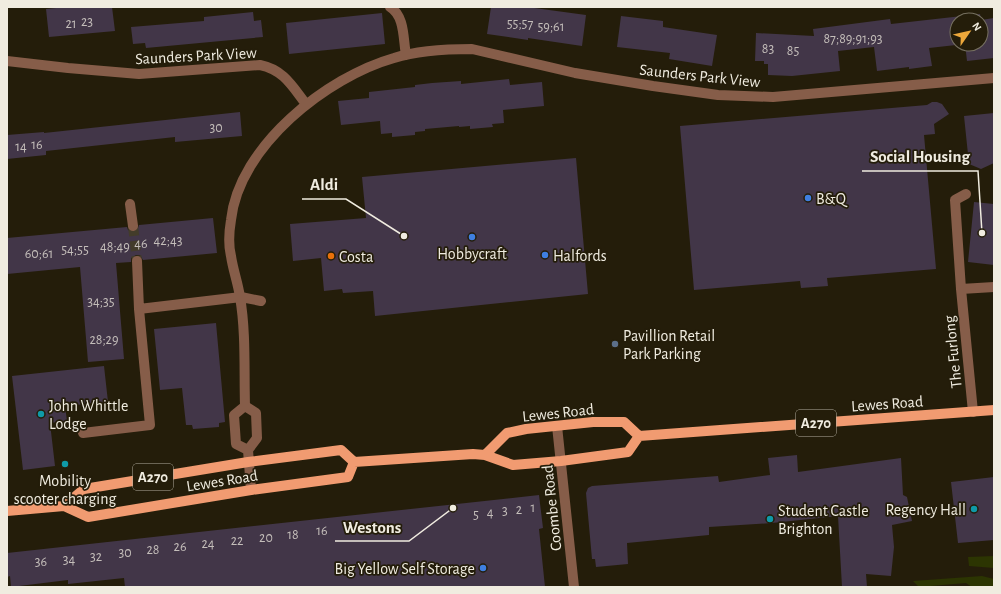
<svg xmlns="http://www.w3.org/2000/svg" width="1001" height="594" font-family="'Alegreya Sans',sans-serif">
<style>
.green{fill:#2c3502}
.building{fill:#423648}
.lines{fill:none;stroke-linecap:round;stroke-linejoin:round}
.minor-tunnel{stroke:#433c2a;stroke-width:10;stroke-dasharray:10 5;stroke-linecap:butt}
.minor{stroke:#865d49;stroke-width:10}
.major{stroke:#f19b71;stroke-width:10}
.shop-dot{fill:#3f7fe0;stroke:#241d0a;stroke-width:1.5}
.food-dot{fill:#e8710a;stroke:#241d0a;stroke-width:1.5}
.service-dot{fill:#5c6f8a;stroke:#241d0a;stroke-width:1.5}
.culture-dot{fill:#0f9aa8;stroke:#241d0a;stroke-width:1.5}
.labels{text-anchor:middle;stroke-width:3.5;stroke-linejoin:round;paint-order:stroke}
.number-label{font-size:14px;fill:#c4beba}
.shield{fill:#241d0a;stroke:#b3aea0;stroke-width:1}
.shield-label{font-size:15px;font-weight:bold;fill:#f0ece0}
.street-label{font-size:16px;fill:#f0ece0;stroke:#241d0a}
.poi-label{font-size:16px;fill:#f0ece0;stroke:#241d0a;text-anchor:start}
.leader{fill:none;stroke:#f0ece0;stroke-width:1.5}
.callout-dot{fill:#f0ece0;stroke:#241d0a;stroke-width:1.5}
.callout-label{font-size:17px;text-anchor:middle;font-weight:bold;fill:#f0ece0;stroke:#241d0a;stroke-width:3.5;stroke-linejoin:round;paint-order:stroke}
</style>
<rect width="100%" height="100%" fill="#241d0a"/>
<path class="green" d="M994 556V568L969 566 968 557Z
M982 576 994 579V587H972L966 583 919 587 913 581Z"/>
<path class="building" d="M66 7H112L115 31 49 37 46 9Z
M491 7H527L586 15 582 46 528 38V40L487 34Z
M253 12 254 21 261 20 263 37 146 48 145 43 133 44 131 27 204 21V17Z
M382 13 385 44 289 54 286 23Z
M980 14 981 20H957V44H981V20L994 18V58L967 61 965 44 929 48 932 66 909 69V67L877 71 874 47 838 51 840 71 792 76 768 75V64H764V61H755L756 33 814 36 813 29 890 19 891 24Z
M621 16 663 21V27L717 35 712 66 669 59 670 53 617 47Z
M509 79 510 85 542 82 544 106 503 110 504 123 492 124 493 127 470 129V126L459 127V126L425 129V131L415 132V135L392 137V133L381 134 380 121 341 125 338 101 369 98V92L415 87V85L432 83 461 81V84Z
M932 102H937L942 104 949 114 934 124 935 134 924 135 936 269 827 278 828 286 801 288 800 281 694 290 680 126 927 105Z
M240 112 242 136 175 142V137L46 151V155L7 159V135L44 132V133Z
M994 113V163L981 169 969 164 964 116Z
M576 158 588 294 375 316 373 291 343 293 342 289 324 291 321 258 293 261 290 224 366 218 362 177Z
M974 202 994 204V265L968 262Z
M213 218 217 253 143 260 140 255H136L131 258V262L116 263 124 359 88 362 80 267 7 274V238L127 227 128 230 133 232 137 231 139 225Z
M216 323 225 422 219 423V427L193 429 192 425H186L182 388 160 390 154 329Z
M104 366 108 402 65 406 67 421 50 423 55 466 23 470 12 376Z
M797 455 798 472 901 458 903 495 907 497 912 521 892 525 894 547 891 576 866 574 867 587H842L838 516 772 523 709 527V535L627 543 628 564 596 567 595 559H592L586 493 588 488 592 486 718 476 719 482 770 475 768 458Z
M994 477V540L958 543 951 482Z
M539 495 543 528 539 529 545 587H125L124 578 68 584V580L11 587 10 576 7 577V553Z"/>
<g class="lines">
<path class="minor-tunnel" d="M133 226 137 261"/>
<path class="minor" d="M390 7C405 16 403 39 406 55
M7 61 68 68 139 74 260 65C284 70 292 86 306 104
M130 204 133 226
M961 289 955 200 966 194
M139 309 241 297 261 301
M245 406C244 370 246 332 240 297 238 283 233 270 231 256 228 244 229 232 231 220 239 146 327 77 394 58 419 50 446 49 472 49L575 73 653 86 718 95 773 97 994 78
M245 406 256 413 257 438 248 450 251 490
M245 406 234 415 236 444 248 450
M973 412 961 289 994 287
M557 426 574 587
M83 433 150 425 139 309 137 261"/>
<path class="major" d="M485 455 507 433 526 429 593 422H624L639 436 994 410
M64 506 84 489 248 462 341 450 354 462 473 454 485 455 513 465 561 461 628 452 639 436
M7 511 64 506 88 517 251 490 348 477 354 462"/>
</g>
<g class="shop-dot">
<circle cx="808" cy="198" r="4"/>
<circle cx="472" cy="237" r="4"/>
<circle cx="545" cy="255" r="4"/>
<circle cx="483" cy="568" r="4"/>
</g>
<circle class="food-dot" cx="331" cy="256" r="4"/>
<circle class="service-dot" cx="615" cy="344" r="4"/>
<g class="culture-dot">
<circle cx="41" cy="414" r="4"/>
<circle cx="65" cy="464" r="4"/>
<circle cx="974" cy="509" r="4"/>
<circle cx="770" cy="519" r="4"/>
</g>
<g class="labels">
<g class="number-label">
<text x="87" y="26">23</text>
<text x="71" y="28">21</text>
<text x="520" y="28">55;57</text>
<text x="551" y="31">59;61</text>
<text x="853" y="43">87;89;91;93</text>
<text x="768" y="53">83</text>
<text x="793" y="55">85</text>
<text x="216" y="132">30</text>
<text x="37" y="149">16</text>
<text x="21" y="151">14</text>
<text x="168" y="245">42;43</text>
<text x="141" y="248">46</text>
<text x="115" y="251">48;49</text>
<text x="75" y="254">54;55</text>
<text x="39" y="258">60;61</text>
<text x="101" y="306">34;35</text>
<text x="104" y="344">28;29</text>
<text x="533" y="512">1</text>
<text x="519" y="514">2</text>
<text x="505" y="515">3</text>
<text x="490" y="517">4</text>
<text x="476" y="519">5</text>
<text x="322" y="535">16</text>
<text x="293" y="539">18</text>
<text x="266" y="542">20</text>
<text x="237" y="545">22</text>
<text x="208" y="548">24</text>
<text x="180" y="551">26</text>
<text x="153" y="554">28</text>
<text x="125" y="557">30</text>
<text x="96" y="561">32</text>
<text x="69" y="564">34</text>
<text x="41" y="566">36</text>
</g>
<g class="shield">
<rect x="796" y="410" width="40" height="26" rx="3"/>
<rect x="133" y="464" width="40" height="26" rx="3"/>
</g>
<g class="shield-label">
<text x="816" y="428">A270</text>
<text x="153" y="482">A270</text>
</g>
<g class="street-label">
<text transform="translate(196 55) rotate(-3)" y="6">Saunders Park View</text>
<text transform="translate(700 75) rotate(6)" y="6">Saunders Park View</text>
<text transform="translate(952 352) rotate(-96)" y="6">The Furlong</text>
<text transform="translate(887 403) rotate(-4)" y="6">Lewes Road</text>
<text transform="translate(558 412) rotate(-6)" y="6">Lewes Road</text>
<text transform="translate(222 480) rotate(-9)" y="6">Lewes Road</text>
<text transform="translate(551 508) rotate(-96)" y="6">Coombe Road</text>
</g>
<g class="poi-label">
<text x="816" y="204">B&amp;Q</text>
<text x="472" y="259" text-anchor="middle">Hobbycraft</text>
<text x="553" y="261">Halfords</text>
<text x="339" y="262">Costa</text>
<text x="623" y="341">Pavillion Retail<tspan x="623" dy="18">Park Parking</tspan></text>
<text x="49" y="411">John Whittle<tspan x="49" dy="18">Lodge</tspan></text>
<text x="65" y="486" text-anchor="middle">Mobility<tspan x="65" dy="18">scooter charging</tspan></text>
<text x="966" y="515" text-anchor="end">Regency Hall</text>
<text x="778" y="516">Student Castle<tspan x="778" dy="18">Brighton</tspan></text>
<text x="475" y="574" text-anchor="end">Big Yellow Self Storage</text>
</g>
</g>
<path class="leader" d="M982 233L978 171H862M404 236L346 199H302M453 508L409 541H335"/>
<g class="callout-dot">
<circle cx="982" cy="233" r="4"/>
<circle cx="404" cy="236" r="4"/>
<circle cx="453" cy="508" r="4"/>
</g>
<g class="callout-label">
<text x="920" y="162">Social Housing</text>
<text x="324" y="190">Aldi</text>
<text x="372" y="533">Westons</text>
</g>
<rect width="1001" height="594" fill="none" stroke="#f0ece0" stroke-width="16"/>
<g transform="translate(969 32) rotate(56)"><circle r="19" fill="#241d0a" stroke="#767060"/>
<path d="M0-3L7 15L0 10L-7 15Z" fill="#eda83b"/>
<text y="-6" font-size="11" font-weight="bold" text-anchor="middle" fill="#f0ece0">N</text>
</g>
</svg>
